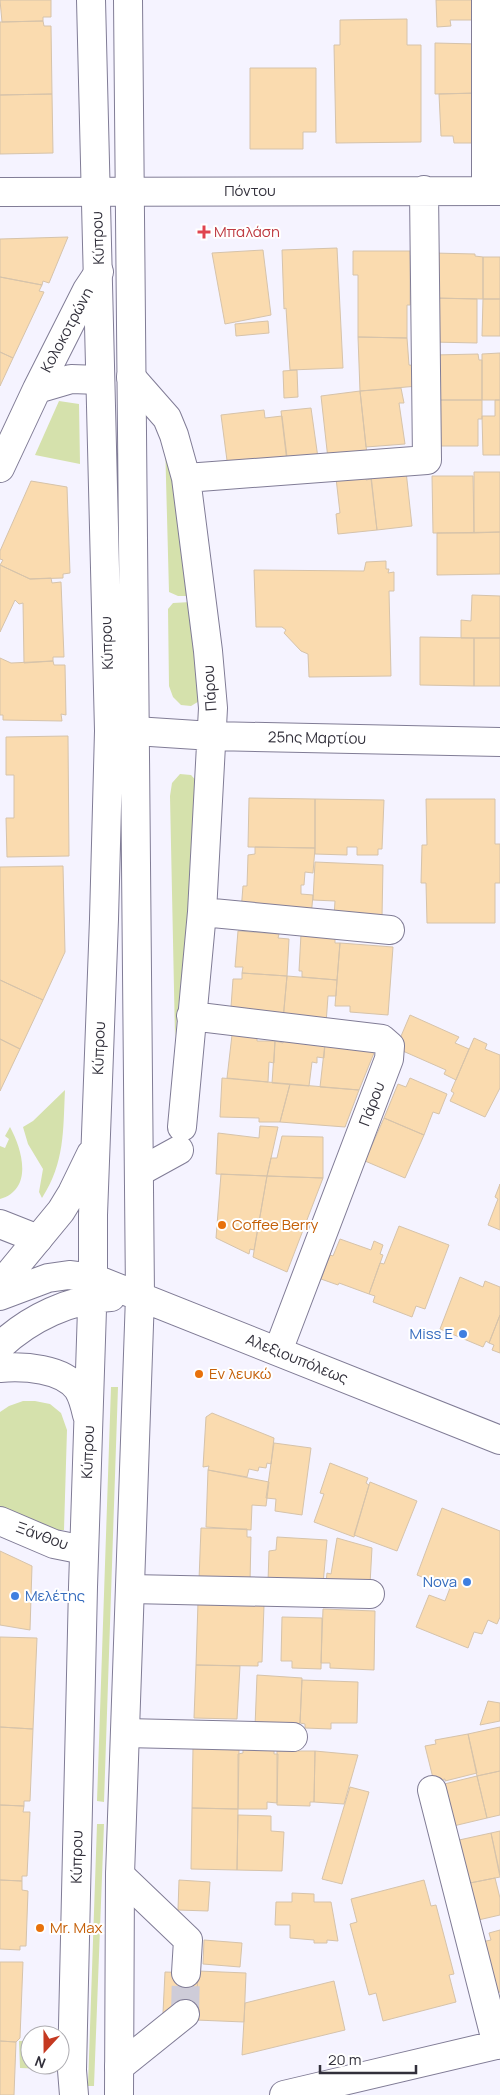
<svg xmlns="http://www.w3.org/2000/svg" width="500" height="2095" font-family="Manrope,sans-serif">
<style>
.green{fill:#d5e1ac}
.building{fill:#fadbaf;stroke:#d6c3aa}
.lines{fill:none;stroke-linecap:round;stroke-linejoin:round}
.minor-tunnel{stroke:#ceccd8;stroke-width:28;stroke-dasharray:28 14;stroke-linecap:butt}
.minor-casing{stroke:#807c96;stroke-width:30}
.major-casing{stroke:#807c96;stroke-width:30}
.minor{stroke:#fff;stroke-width:28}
.major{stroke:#fff;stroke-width:28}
.health-dot{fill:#e0444e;stroke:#fff;stroke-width:2}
.food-dot{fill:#e8710a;stroke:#fff;stroke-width:2}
.shop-dot{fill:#3f7fe0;stroke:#fff;stroke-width:2}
.labels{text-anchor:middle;stroke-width:4;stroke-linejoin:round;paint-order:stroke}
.street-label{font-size:15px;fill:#32303b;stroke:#fff}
.health-label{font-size:15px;fill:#be3a42;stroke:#fff;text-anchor:start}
.food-label{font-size:15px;fill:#c56008;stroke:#fff;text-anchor:start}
.shop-label{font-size:15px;fill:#366cbe;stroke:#fff;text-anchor:end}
</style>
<rect width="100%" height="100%" fill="#f5f3ff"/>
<path class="green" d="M59 401 79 404 80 464 35 455Z
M170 440 191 596H178L169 592 165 441Z
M191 602 201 700 191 706 181 705 173 697 169 686 168 609 173 603Z
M180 774 191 775 200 785 201 800 175 1037 170 796 172 783Z
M65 1090C63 1131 65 1162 42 1198L39 1192 43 1169 28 1144 23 1127 33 1121Z
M10 1127C22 1149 34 1189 0 1199V1146L5 1148 9 1139 5 1136Z
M111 1387H118L104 1802 97 1801Z
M23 1401H35L50 1404 61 1413 67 1430 64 1530H52L0 1514V1412L9 1406Z
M97 1824H104L94 2086H88Z
M19 2041H30V2065H47L46 2069 20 2068Z"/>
<path class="building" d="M0 0H51V17H43V21L2 22Z
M436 0H475V20H450L451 26 437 27Z
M407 19V45H421V142L336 143 334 45H340V20Z
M43 21 44 26H51L52 94 0 95V22Z
M435 43 476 44 479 93 435 94Z
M250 68H316V132H303V149H250Z
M479 93 474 143H454L453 136H441L439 94Z
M52 94 53 153 0 154V95Z
M68 237 49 283 43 281 42 285 0 277V239Z
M337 248 343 368 290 370 286 308 284 309 282 250Z
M263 250 271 315 225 324 212 253Z
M353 251H410V305H407V338L358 337V275H353Z
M433 253 475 254V256L483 257V299L432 298Z
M483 257H500V299H483Z
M0 277 42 285 39 291 44 292 13 358 0 352Z
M432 298 477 299V343L432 342Z
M483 299H500V336H482Z
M268 321 269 333 236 336 235 324Z
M358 337 407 338 409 365 418 366V386L360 391Z
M0 352 13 358 0 386Z
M500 353V400H482V354Z
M478 354 479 360H482V400H435L434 355Z
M297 370 298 397 284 398 283 371Z
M401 388 404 403H399L405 444 366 447 360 391Z
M360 391 367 455 328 459 321 396Z
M435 400H482V419H478V446H435Z
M495 400H500V455H483L482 416H495Z
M311 408 318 458 287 462 281 411Z
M264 410 265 418 282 416 287 457 228 468 221 415Z
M406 471 412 526 377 530 371 475Z
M474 472H500V532L474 533Z
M365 475 366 480 371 479 377 530 338 534 336 514 340 513 336 478Z
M432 476H473L474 533H433Z
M31 481 67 487 70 573 63 574V578L30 579 0 565 3 560 0 559V551Z
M500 532V574L437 575V533Z
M386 561V569H389L388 573 394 572V591H389L391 676 309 677 308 654 301 651 284 633 286 630 282 627H256L254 570 364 571 366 562Z
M0 565 30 579 51 578 52 583 61 582 64 657H53V661L24 663 23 603 19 604 15 600 0 632Z
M472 595 500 596V638H461V620L471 621Z
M420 637 474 638V686L420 685Z
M474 638H500V686H474Z
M0 658 11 663 53 661 54 665H65L66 715 61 714 62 721 3 720V715H0Z
M68 736 69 856 7 857 6 818H14V775H6V737Z
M249 798 315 799V848L248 847Z
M315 799 384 800 382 849H378V855H357V847H347V855L315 854Z
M426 799H495V844H500V883H495V923H427L426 883H421L422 845H427Z
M255 847 315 848 313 873 305 872 304 885H301V894L313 895 311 917 241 911 243 886H247L248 855 255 854Z
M315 862 383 865 382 917 334 916 335 901 313 900Z
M63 866 65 952 43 1000 0 980V867Z
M238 931 279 934 278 938 289 939 287 976 242 973 243 967H235Z
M301 934 335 936V943H340L337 980 302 977V971H299Z
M340 943 393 947 388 1015 350 1012V1006H335Z
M242 973 287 976 283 1019 238 1013V1008L231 1007 233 979H242Z
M287 976 337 980 336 996H328L326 1024 283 1021Z
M0 980 43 1000 20 1049 0 1039Z
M410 1015 459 1037 455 1043 469 1049 456 1080 444 1074 446 1070 396 1048Z
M232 1035 257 1037V1041H275L274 1063 269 1062 268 1082 227 1078Z
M284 1038 325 1043 324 1058 317 1057V1063L312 1062 309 1086 272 1083 275 1041 283 1043Z
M474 1038 487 1044 485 1049 500 1055V1088L485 1117 450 1101 454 1093 451 1091Z
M0 1039 20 1049 0 1091Z
M325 1043 376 1048 359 1090 320 1087Z
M222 1078 290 1084 280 1122H259V1118L220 1117Z
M410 1078 447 1094 439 1114 433 1112 424 1135 384 1118 398 1084 406 1087Z
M290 1084 359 1090 345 1127 280 1122Z
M384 1118 424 1135 405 1178 365 1161Z
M260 1126 278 1127 267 1176 216 1174 218 1133 259 1138Z
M282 1136 323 1137V1178L267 1176 271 1158H277Z
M221 1174 267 1176 254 1250 250 1249 249 1254 216 1238Z
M267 1176 323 1178 287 1272 253 1257Z
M500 1184V1230L488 1225 498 1199 495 1197Z
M399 1226 449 1245 425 1309 416 1306 412 1317 373 1302 375 1296 369 1294 380 1263 384 1264Z
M340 1239 371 1250 374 1241 383 1245 380 1254 383 1255 369 1294 339 1283 338 1285 321 1279 330 1255 333 1256Z
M460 1277 483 1287 485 1281 500 1287V1315L489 1343 486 1341 483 1347 440 1329Z
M500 1315V1353L492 1350 494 1345 489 1343Z
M212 1413 274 1438 271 1464 267 1463 266 1468 259 1467 258 1471 249 1469 247 1477 208 1470 209 1466 203 1467 206 1417Z
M274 1443 311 1448 302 1515 275 1511 276 1499 266 1498Z
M330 1463 368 1478 366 1483 369 1485 354 1537 314 1522 324 1494 320 1493Z
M208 1470 269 1482 266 1506 252 1505 251 1530 206 1527Z
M370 1482 417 1501 397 1551 354 1535Z
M442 1508 500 1531V1617L497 1624 488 1620 482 1634 474 1632 468 1648 416 1627 429 1595 445 1601 450 1588 417 1575Z
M201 1528 247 1529V1537H251L250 1582 199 1580Z
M277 1537 327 1540 323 1584 268 1582 269 1551 276 1550Z
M337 1538 372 1548 370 1584 326 1583 327 1573 331 1574Z
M0 1551 32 1566 30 1630 0 1625Z
M198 1602 264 1605 262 1662H258V1666L196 1665Z
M323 1609 375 1611 374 1670 330 1668V1663H321Z
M282 1617 322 1618 321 1669 292 1668V1661H281Z
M0 1637 37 1638 33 1729 0 1727Z
M196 1665 240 1666 237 1719 194 1718Z
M257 1675 302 1678 300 1723 297 1724V1729L255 1727Z
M302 1680 358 1682 357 1723H331V1729L305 1728V1724L300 1723Z
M488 1701 500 1703V1721L480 1725Z
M0 1727 33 1729 30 1801H24V1806L0 1805Z
M500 1727V1771L477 1776 468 1734Z
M468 1734 477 1773 445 1781V1779L434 1782 425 1746 436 1744 435 1740Z
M193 1748 239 1750 238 1809 192 1808Z
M243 1748H274V1754H278L277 1803 267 1802V1809H238V1754L243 1753Z
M277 1751H315L314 1802H310V1806L277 1805Z
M315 1751 358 1755 344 1804 314 1802Z
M500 1771V1815L487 1818 477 1776Z
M477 1776 487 1818 445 1828 436 1786Z
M350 1787 369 1792 342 1884 322 1879Z
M0 1805 24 1806 23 1812H30L27 1876H22V1881L0 1880Z
M192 1808 238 1809 237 1870 191 1869Z
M238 1815 271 1816V1831L284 1832 282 1871 237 1870Z
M500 1831V1874L491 1833Z
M491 1833 500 1877 465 1884 450 1842Z
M495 1878 500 1898V1915L474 1921 465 1884Z
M0 1880 22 1881V1890L28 1891 26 1946H20V1950L0 1949Z
M179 1880 210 1882 208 1911 178 1910Z
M424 1880 431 1906 436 1905 454 1974 449 1975 456 2002 383 2021 376 1993 369 1995 350 1924 357 1922 351 1899Z
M292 1893 314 1894V1902H331L338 1941 327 1940V1943H314V1940L290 1938V1925H275L276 1902H292Z
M500 1930V1992L485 1996 472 1944 491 1940 489 1933Z
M204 1940 242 1943 240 1967 203 1964Z
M0 1962H23L20 2038 16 2042 0 2041Z
M198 1971 246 1973 244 2022 196 2020Z
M165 1972 198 1973 196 2015 163 2013Z
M334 1981 345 2030 242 2055 245 2003Z
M0 2041 16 2042 14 2095H0Z"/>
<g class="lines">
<path class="minor-tunnel" d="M185 2014 186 1973"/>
<defs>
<path id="minor" d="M486 0V191
M0 192 500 191
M131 377 167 418 174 435 186 478 208 651 213 708 202 912 182 1127
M37 389 87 290 99 272
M0 468 37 389 71 379 100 380
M186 478 427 460 424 190
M135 731 212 736 500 742
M202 912 390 930
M191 1016 382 1039 390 1046 389 1059 278 1351
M139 1172 179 1150
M0 1224 38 1239
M0 1521 54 1544 84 1550
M130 1589 370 1594
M125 1733 293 1737
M432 1790 497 2045
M120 1875 188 1940 186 1973
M119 2067 185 2014
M284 2095 500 2044"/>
<path id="major" d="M0 1285 61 1211 72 1193 91 1154
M0 1296 48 1278 69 1275 93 1278 500 1440
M0 1346C30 1318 70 1299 111 1297
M0 1368C24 1366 62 1368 78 1389 83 1397 85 1406 87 1415
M74 2095 72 2070 83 1587 93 1278V1215L104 919 109 731 91 0
M119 2095 120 1875 140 1296 128 0"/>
</defs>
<use href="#minor" class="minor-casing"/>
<use href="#major" class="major-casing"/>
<use href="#minor" class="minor"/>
<use href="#major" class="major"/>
</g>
<path class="health-dot" d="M201.5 224.5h5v5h5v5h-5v5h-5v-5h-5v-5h5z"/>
<g class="food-dot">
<circle cx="222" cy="1225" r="5"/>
<circle cx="199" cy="1374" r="5"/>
<circle cx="40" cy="1928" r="5"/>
</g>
<g class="shop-dot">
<circle cx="463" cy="1334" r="5"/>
<circle cx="467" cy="1582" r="5"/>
<circle cx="15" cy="1596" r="5"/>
</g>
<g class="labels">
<g class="street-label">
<text x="250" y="196">Πόντου</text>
<text transform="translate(98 238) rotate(-92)" y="5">Κύπρου</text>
<text transform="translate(67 330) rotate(-62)" y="5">Κολοκοτρώνη</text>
<text transform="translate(107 643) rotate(-92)" y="5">Κύπρου</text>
<text transform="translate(210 688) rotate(-94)" y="5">Πάρου</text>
<text transform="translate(317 738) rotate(1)" y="5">25ης Μαρτίου</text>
<text transform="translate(99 1048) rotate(-88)" y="5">Κύπρου</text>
<text transform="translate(372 1104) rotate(-69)" y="5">Πάρου</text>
<text transform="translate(297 1359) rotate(22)" y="5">Αλεξιουπόλεως</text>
<text transform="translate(88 1452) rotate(-88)" y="5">Κύπρου</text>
<text transform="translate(42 1536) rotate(20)" y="5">Ξάνθου</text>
<text transform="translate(77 1857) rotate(-89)" y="5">Κύπρου</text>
</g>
<g class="health-label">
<text x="214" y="237">Μπαλάση</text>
</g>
<g class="food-label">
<text x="232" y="1230">Coffee Berry</text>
<text x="209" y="1379">Εν λευκώ</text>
<text x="50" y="1933">Mr. Max</text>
</g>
<g class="shop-label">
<text x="453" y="1339">Miss E</text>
<text x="457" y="1587">Nova</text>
<text x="25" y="1601" text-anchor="start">Μελέτης</text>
</g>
</g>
<g transform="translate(45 2050) rotate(201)"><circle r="24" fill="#ffffff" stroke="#adacb1"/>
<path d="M0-4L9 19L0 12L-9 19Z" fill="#c53921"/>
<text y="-8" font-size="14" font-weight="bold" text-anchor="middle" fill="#32303b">N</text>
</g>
<path d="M320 2065v8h96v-8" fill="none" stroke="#32303b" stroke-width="2.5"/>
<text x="328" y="2065" font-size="15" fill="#32303b" stroke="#ffffff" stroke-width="4" paint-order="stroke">20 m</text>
</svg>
